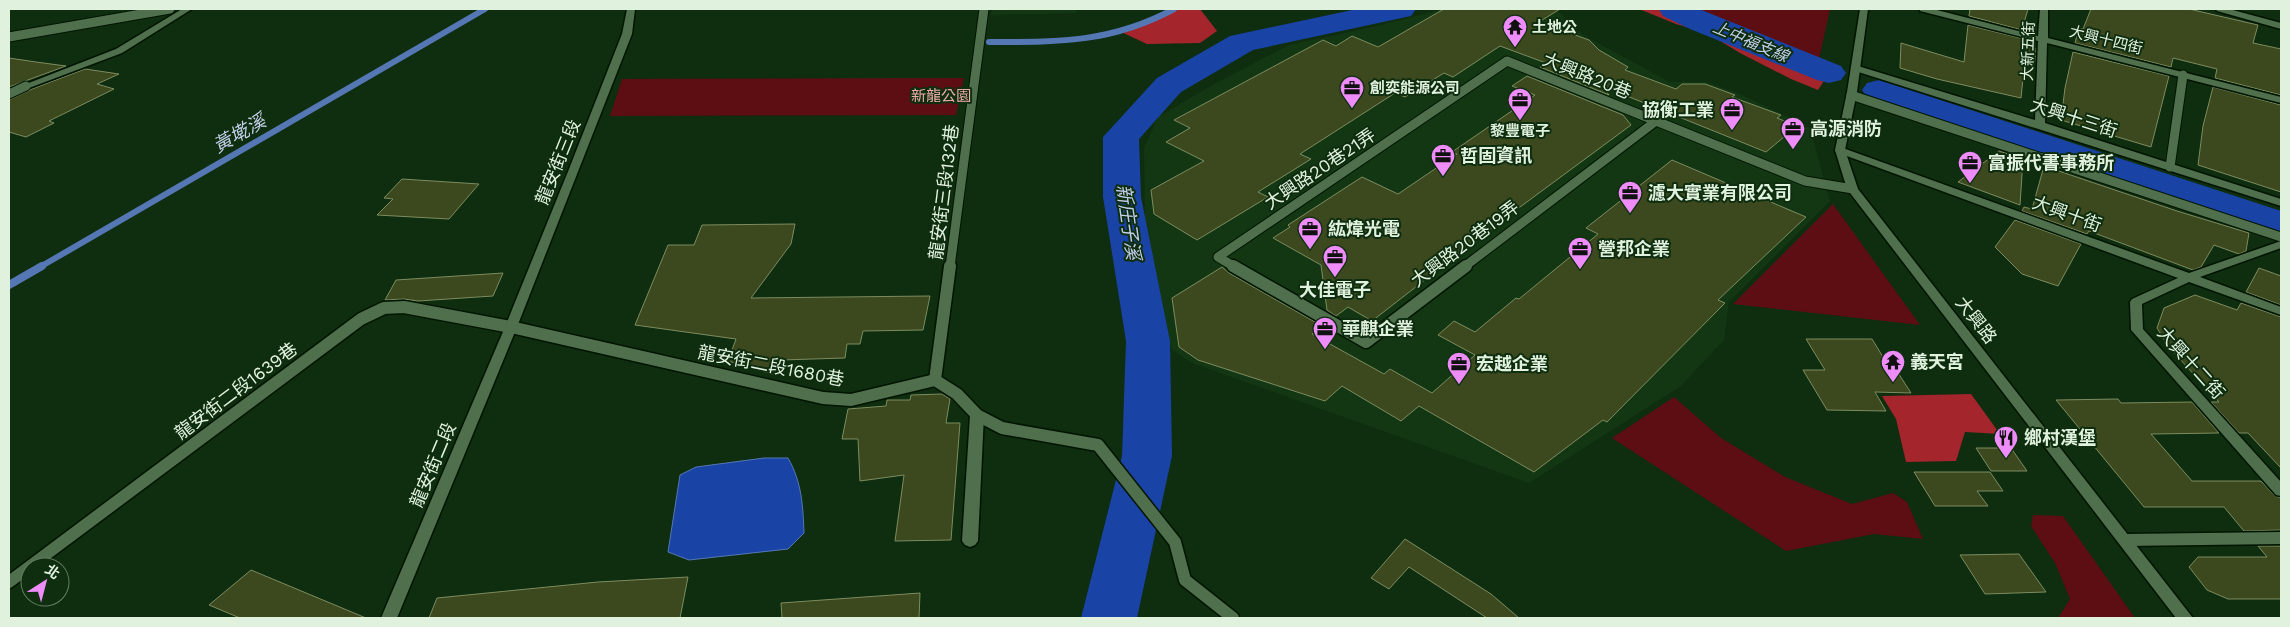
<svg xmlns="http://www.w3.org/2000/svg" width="2290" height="627" font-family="'Work Sans','Noto Sans TC',sans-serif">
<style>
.built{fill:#133713}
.green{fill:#5c0e13}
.forest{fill:#a5252c}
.water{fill:#1943a4;stroke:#5578b5}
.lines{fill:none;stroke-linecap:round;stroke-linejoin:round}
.stream-far1{stroke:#5578b5;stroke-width:6}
.stream{stroke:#5578b5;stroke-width:8}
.river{fill:#1943a4;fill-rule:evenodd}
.building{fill:#3c491f;stroke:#7d8c60}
.service-far1-casing{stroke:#001500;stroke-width:11}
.service-casing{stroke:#001500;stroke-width:15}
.minor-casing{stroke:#001500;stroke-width:3}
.tertiary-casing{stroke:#001500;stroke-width:3}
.service-far1{stroke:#4f6f4d;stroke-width:9}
.service{stroke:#4f6f4d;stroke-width:12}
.minor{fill:#4f6f4d;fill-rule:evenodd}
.tertiary{fill:#4f6f4d;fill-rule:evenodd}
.labels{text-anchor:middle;stroke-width:4;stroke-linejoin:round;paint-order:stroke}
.far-poi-label{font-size:15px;font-weight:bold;fill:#e0f2de;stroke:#0f2d0f;text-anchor:start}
.far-street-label{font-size:15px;fill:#e0f2de;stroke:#0f2d0f}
.far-park-label{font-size:15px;fill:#eeaca8;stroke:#0f2d0f}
.far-water-label{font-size:16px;font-style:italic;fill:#c1cfe9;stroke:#0f2d0f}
.street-label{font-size:18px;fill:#e0f2de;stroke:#0f2d0f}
.poi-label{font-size:18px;font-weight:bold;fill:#e0f2de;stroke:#0f2d0f;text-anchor:start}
.water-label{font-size:19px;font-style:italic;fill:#c1cfe9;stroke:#0f2d0f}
</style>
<rect width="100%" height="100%" fill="#0f2d0f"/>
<path class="built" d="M992 9H1076V13L991 15Z
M1444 9H1556L1583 35 1670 82H1707L1740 94 1810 128 1830 201 1729 302 1724 340 1681 386 1529 483 1192 363 1172 350 1159 301 1145 221 1144 148 1158 117 1214 84 1289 45 1372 27Z"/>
<path class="green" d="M1689 9H1830L1819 59Z
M964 78 956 115 610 116 622 79Z
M1833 204 1920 325 1733 304Z
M1674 397 1721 438 1785 477 1852 504 1893 493 1907 502 1923 539 1874 534 1786 551 1612 438Z
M2033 515 2063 516 2135 618H2058L2070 599 2055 563 2031 526Z"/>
<path class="forest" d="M1168 9H1200L1217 31 1200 43 1147 44 1119 31 1151 20Z
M1639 9H1666L1796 64 1825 79 1818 90 1791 79 1740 53 1707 33 1676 24Z
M1971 394 2000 434 1965 432 1956 461 1906 462 1896 419 1882 396Z"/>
<path class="water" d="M764 458H788C802 482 803 507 804 533L788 549 689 560 668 552 680 475 696 467Z"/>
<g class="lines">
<path class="stream-far1" d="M989 42C1058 42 1111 43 1174 9
M40 267 485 9"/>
<path class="stream" d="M9 285 42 266"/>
<path class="river" d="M1357 9H1416L1411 16 1253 50 1181 92 1139 139 1141 197 1170 341 1172 456 1137 618H1081L1122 456 1126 341 1103 197V137L1157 78 1230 36Z
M1659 9H1699L1841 66 1846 73 1841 80 1829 83 1817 80 1690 29 1663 16Z
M1879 80 2281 211V236L1867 97 1862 90 1867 83Z"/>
</g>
<path class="building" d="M1444 9H1560L1539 22 1589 40 1599 50 1628 67 1625 70 1676 89 1682 84H1705L1735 95 1732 97 1781 115 1777 118 1797 126 1766 152 1602 86 1609 95 1540 67 1546 63 1500 46 1453 77 1444 73 1405 97 1395 93 1300 154 1311 159 1258 192 1268 197 1197 240 1154 214 1151 190 1204 161 1166 142 1190 128 1174 120 1323 40 1336 46 1352 36 1378 47Z
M1970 9H2028L2022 30 1969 16Z
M2091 9H2189L2258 25 2253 43 2281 49V95L2215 78 2217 69 2173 58 2171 67 2075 43 2079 28 2083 29Z
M1968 25 2020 38 2036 49 2035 61 2025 59 2021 98 1937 79 1900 68 1901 43 1964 62Z
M2073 52 2169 76 2151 147 2061 120 2065 88Z
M9 58 36 62 66 66 9 87Z
M85 69 119 74 97 84 114 89 49 121 54 123 26 137 9 132V100L32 89Z
M1527 76 1623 115 1631 125 1489 230 1372 321 1348 307 1336 316 1327 310 1321 265 1273 238 1290 227 1288 225 1362 177 1398 194 1457 154 1452 152 1535 95 1512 86Z
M2213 87 2281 105V192L2198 165 2203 126Z
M1999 151 2023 159 2020 205 1958 182Z
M1672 160 1806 217 1718 300 1725 303 1607 422 1603 420 1534 472 1419 406 1401 421 1342 386 1325 401 1198 360 1179 347 1172 298 1222 267 1229 273 1322 326 1312 334 1384 374 1390 369 1432 393 1475 355 1438 335 1454 321 1475 332 1516 298 1519 299 1598 234 1586 228Z
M2044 166 2177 211 2249 233 2246 251 2239 254 2214 245 2201 267 2193 270 2089 231 2087 234 2022 211 2024 207 2032 209Z
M402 179 479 184 449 219 377 215 393 199 384 198Z
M2015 220 2081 244 2058 286 2022 274 1995 247Z
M795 224 791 244 751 298 930 296 923 330 863 331 860 344H847L845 358 781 360 776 375 728 361 736 339 635 325 668 245H694L702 225Z
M2259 268 2281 276V305L2246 292Z
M503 273 493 296 418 301 404 299 385 300 396 280Z
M2195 295 2237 310 2241 303 2281 317V468L2248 433H2239L2211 402H2219L2168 346 2157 328 2164 308Z
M1806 339H1872L1883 357H1888L1911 393 1875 392 1886 411 1827 410 1803 370H1825Z
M942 394 950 399 946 423H960L951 540 895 541 904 475 860 481 858 439H842L848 409 886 406 887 400H910L911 395Z
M2118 399 2121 403 2192 402 2219 433 2151 434 2192 481H2261L2275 496 2281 498V530L2244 531 2224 507H2144L2056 400Z
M1976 448H2011L2027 471H1991Z
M1914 472H1990L2003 491H1977L1988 506H1935Z
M1405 539 1491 594 1519 618H1487L1409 567 1389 589 1371 578Z
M2258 546H2281V599H2228L2207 590 2189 567 2198 557H2267Z
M2019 554 2046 592 1985 594 1960 555Z
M251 570 366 618H240L209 605Z
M688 577 680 618H429L437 598 598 582Z
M920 593 919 618H782L781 603Z"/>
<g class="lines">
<defs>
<path id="service-far1" d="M9 37 170 9
M9 94 26 86
M1851 95 2281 237
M1656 121 1805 181 1853 189
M2170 167 2183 75
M950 267 984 9
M1235 267 1218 257 1507 61 1656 121
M1464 267 1656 121"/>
<path id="service" d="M1233 266 1366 342 1466 266
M935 380 950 266
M9 582 361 319 384 308 404 307 511 327 823 398 851 400 935 380 957 394 977 415 1002 428 1098 445 1175 542 1185 580 1233 618"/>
<path id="minor" d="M182 9H192L122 53 29 88H23L21 86 116 49Z
M1919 9H1933L2038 36 2040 9H2048V38L2281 97V103L2047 43 2045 123 2281 199V206L1852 70V66H1858L2035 120 2038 41 1920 11Z
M2216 9H2229L2281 23V29L2217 11Z
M1840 147 2189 273 2281 241V248L2200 277 2281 307V315L2189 282 2142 304 2143 329 2281 482V496L2276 495 2131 330 2130 302 2132 299 2178 278 1836 152 1835 150Z
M977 410 982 412 984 415 978 541 975 545 970 547 965 545 962 541 970 415 972 412Z
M2281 532V544L2125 546 2120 544 2117 540 2120 536 2125 534Z"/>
<path id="tertiary" d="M627 9H635L632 34 517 327 397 618H381L505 327 569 169 622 34Z
M1860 9H1868L1857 92 1845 150 1858 189 2193 618H2176L1847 189 1835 150 1847 92Z"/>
</defs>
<use href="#service-far1" class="service-far1-casing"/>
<use href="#service" class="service-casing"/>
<use href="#minor" class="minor-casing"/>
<use href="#tertiary" class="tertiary-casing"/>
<use href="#service-far1" class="service-far1"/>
<use href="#service" class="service"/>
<use href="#minor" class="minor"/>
<use href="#tertiary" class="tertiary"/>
</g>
<defs>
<symbol id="temple-pin" viewBox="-11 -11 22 30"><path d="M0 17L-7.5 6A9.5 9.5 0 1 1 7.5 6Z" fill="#ee8cf9" stroke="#0f2d0f"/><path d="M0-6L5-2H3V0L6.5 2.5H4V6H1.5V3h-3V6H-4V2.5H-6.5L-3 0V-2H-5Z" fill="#111"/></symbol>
<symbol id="office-pin" viewBox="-11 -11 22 30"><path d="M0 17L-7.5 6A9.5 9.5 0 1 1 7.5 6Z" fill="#ee8cf9" stroke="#0f2d0f"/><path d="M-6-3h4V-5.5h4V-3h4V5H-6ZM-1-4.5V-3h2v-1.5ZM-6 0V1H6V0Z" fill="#111"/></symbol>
<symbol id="restaurant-pin" viewBox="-11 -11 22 30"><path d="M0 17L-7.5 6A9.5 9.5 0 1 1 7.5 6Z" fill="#ee8cf9" stroke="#0f2d0f"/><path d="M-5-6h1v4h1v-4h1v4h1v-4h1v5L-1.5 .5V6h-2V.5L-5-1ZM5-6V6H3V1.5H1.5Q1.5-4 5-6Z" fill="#111"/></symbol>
</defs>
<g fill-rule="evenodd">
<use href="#temple-pin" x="1501" y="13" width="28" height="38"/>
<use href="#office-pin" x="1338" y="74" width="28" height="38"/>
<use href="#office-pin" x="1506" y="86" width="28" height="38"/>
<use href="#office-pin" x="1718" y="96" width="28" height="38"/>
<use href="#office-pin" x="1779" y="115" width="28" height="38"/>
<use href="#office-pin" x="1429" y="142" width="28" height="38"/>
<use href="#office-pin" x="1956" y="149" width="28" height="38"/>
<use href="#office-pin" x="1616" y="179" width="28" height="38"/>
<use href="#office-pin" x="1296" y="215" width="28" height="38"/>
<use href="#office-pin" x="1566" y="235" width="28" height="38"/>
<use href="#office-pin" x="1321" y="243" width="28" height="38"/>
<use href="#office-pin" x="1311" y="315" width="28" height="38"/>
<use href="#temple-pin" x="1879" y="348" width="28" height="38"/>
<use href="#office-pin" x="1445" y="350" width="28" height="38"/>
<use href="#restaurant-pin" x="1992" y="424" width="28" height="38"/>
</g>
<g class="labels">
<g class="far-poi-label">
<text x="1532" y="32">土地公</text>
<text x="1370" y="93">創奕能源公司</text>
<text x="1520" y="136" text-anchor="middle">黎豐電子</text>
</g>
<g class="far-street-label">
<text transform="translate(2106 40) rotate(14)" y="5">大興十四街</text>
<text transform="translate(2028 51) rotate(-88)" y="5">大新五街</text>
</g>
<g class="far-park-label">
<text x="941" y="101">新龍公園</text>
</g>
<g class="far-water-label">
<text transform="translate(1751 41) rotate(23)" y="6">上中福支線</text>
</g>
<g class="street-label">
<text transform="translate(1587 76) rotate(22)" y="6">大興路20巷</text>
<text transform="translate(2074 118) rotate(18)" y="6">大興十三街</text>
<text transform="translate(558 162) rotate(-68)" y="6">龍安街三段</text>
<text transform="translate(1320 169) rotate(-34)" y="6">大興路20巷21弄</text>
<text transform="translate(944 192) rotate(-83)" y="6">龍安街三段132巷</text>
<text transform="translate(2067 214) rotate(20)" y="6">大興十街</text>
<text transform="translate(1465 244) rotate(-37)" y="6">大興路20巷19弄</text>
<text transform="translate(1976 320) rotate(52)" y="6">大興路</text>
<text transform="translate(2191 363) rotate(48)" y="6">大興十二街</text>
<text transform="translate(771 366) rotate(11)" y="6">龍安街二段1680巷</text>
<text transform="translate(236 391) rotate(-37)" y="6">龍安街二段1639巷</text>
<text transform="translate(433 465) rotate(-67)" y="6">龍安街二段</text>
</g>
<g class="poi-label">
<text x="1714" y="116" text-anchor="end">協衡工業</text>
<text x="1810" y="135">高源消防</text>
<text x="1460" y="162">哲固資訊</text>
<text x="1988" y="169">富振代書事務所</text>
<text x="1648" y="199">濾大實業有限公司</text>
<text x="1328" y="235">紘煒光電</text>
<text x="1598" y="255">營邦企業</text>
<text x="1335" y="296" text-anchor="middle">大佳電子</text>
<text x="1342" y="335">華麒企業</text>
<text x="1910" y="368">義天宮</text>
<text x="1476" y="370">宏越企業</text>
<text x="2024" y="444">鄉村漢堡</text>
</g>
<g class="water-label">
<text transform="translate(239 133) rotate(-30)" y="7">黃墘溪</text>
<text transform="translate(1129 222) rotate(82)" y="7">新庄子溪</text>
</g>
</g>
<rect width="2290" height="627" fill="none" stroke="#e0f2de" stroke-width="20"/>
<g transform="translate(45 582) rotate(36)"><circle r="24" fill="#0f2d0f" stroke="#637c62"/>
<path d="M0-4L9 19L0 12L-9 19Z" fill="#ee8cf9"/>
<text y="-8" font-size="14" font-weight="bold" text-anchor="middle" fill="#e0f2de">北</text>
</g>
</svg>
